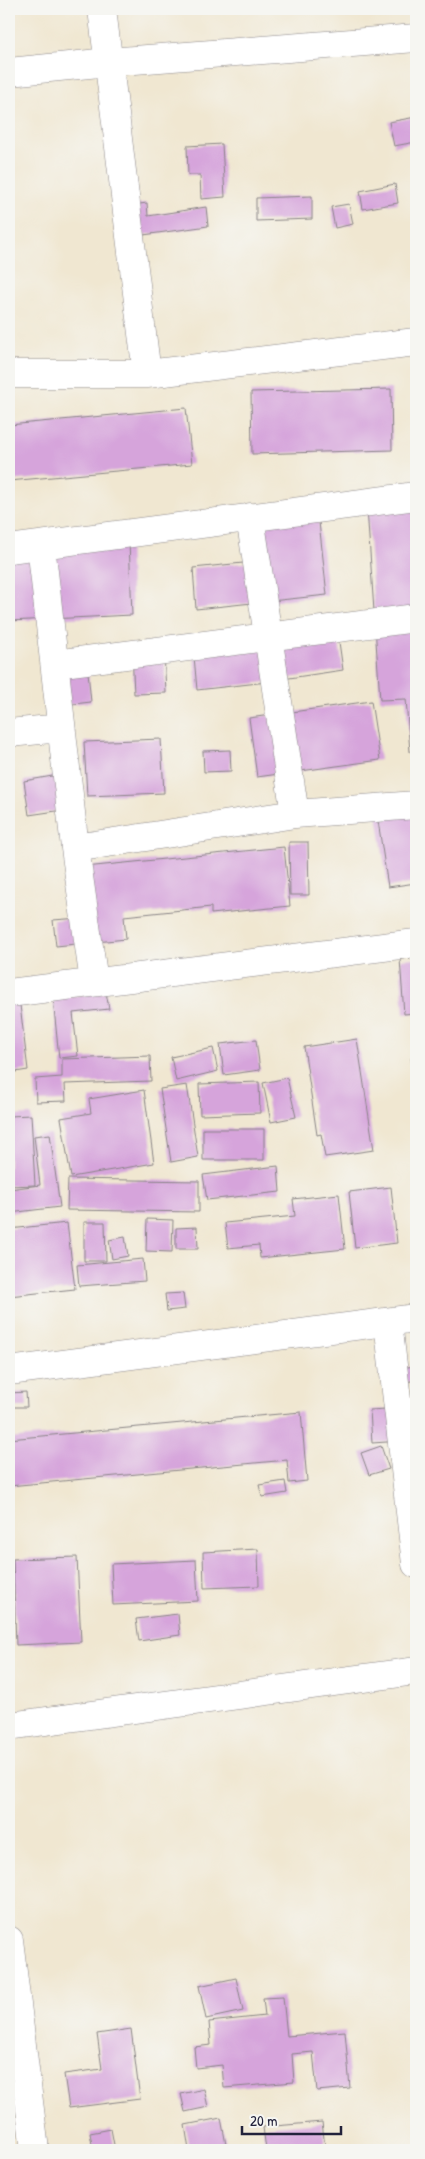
<svg xmlns="http://www.w3.org/2000/svg" width="425" height="2159" font-family="'Patrick Hand',sans-serif">
<style>
.building{fill:#d6a4db}
.lines{fill:none;stroke-linecap:round;stroke-linejoin:round}
.minor-casing{stroke:#898486;stroke-width:29}
.primary-casing{stroke:#898486;stroke-width:29}
.minor{stroke:#fff;stroke-width:28}
.primary{stroke:#fff;stroke-width:28}
</style>
<rect width="100%" height="100%" fill="#f6f6f2"/>
<filter id="ink" filterUnits="userSpaceOnUse"><feTurbulence type="fractalNoise" baseFrequency=".02" numOctaves="2"/><feDisplacementMap in="SourceGraphic" scale="10" xChannelSelector="R" yChannelSelector="G"/><feConvolveMatrix kernelMatrix="1 2 1 2 8 2 1 2 1" color-interpolation-filters="sRGB"/></filter>
<filter id="wash" filterUnits="userSpaceOnUse"><feTurbulence type="fractalNoise" baseFrequency=".0096" numOctaves="4" result="noise"/><feDisplacementMap in="SourceGraphic" scale="20" xChannelSelector="R" yChannelSelector="G"/><feGaussianBlur stdDeviation="1.12" result="paint"/><feColorMatrix in="noise" values="0 0 0 0 0 0 0 0 0 0 0 0 0 0 0 0 0 1.4 0 .05"/><feComposite in="paint" operator="in"/></filter>
<g filter="url(#wash)">
<rect width="100%" height="100%" fill="#f0e7d1"/>
<g id="blocks">
<path class="building" d="M416 117V142L394 146 389 122Z
M222 144 225 197 201 199 200 175H188L187 146Z
M395 184 398 203 363 209 360 191Z
M312 196V219L256 221V198Z
M147 203 148 216 206 207 208 226 129 237 125 206Z
M349 204 353 224 335 228 331 207Z
M391 389 392 450 252 454 251 392Z
M186 408 192 464 9 481V425Z
M416 504V751L410 752 406 699 380 700 367 508Z
M318 513 327 595 196 609 193 568 263 561 259 519Z
M129 541 132 615 9 621V547Z
M338 635 343 670 276 680 271 644Z
M263 637 267 682 197 690 193 645Z
M164 651 166 693 134 694 132 652Z
M87 662 91 702 47 707 42 666Z
M371 701 380 760 257 777 249 718Z
M161 739 164 793 87 796 84 742Z
M230 750 231 771 204 772 203 751Z
M58 775 63 810 29 815 24 781Z
M416 808V883L388 887 377 814Z
M289 842H308L309 895H290Z
M284 847 290 906 211 914V907L124 916 126 939 56 946 53 920 80 918 75 868Z
M416 958V1013L404 1014 400 959Z
M106 992 109 1009 73 1013 78 1056 59 1058 53 998Z
M19 997 28 1070 9 1073V998Z
M357 1039 374 1150 325 1157 321 1134 317 1135 304 1047Z
M256 1040 260 1070 224 1075 220 1044Z
M213 1048 218 1071 176 1081 171 1057Z
M150 1056 151 1081 65 1084 66 1101 36 1102 35 1079 62 1077V1059Z
M411 1058H416V1100H415Z
M287 1078 296 1117 271 1122 263 1083Z
M259 1082 260 1113 200 1115 199 1084Z
M187 1085 198 1157 171 1162 160 1089Z
M144 1090 154 1163 71 1177 61 1118 91 1113 89 1099Z
M31 1115 35 1185 9 1186V1116Z
M203 1129H264V1160H203Z
M50 1134 60 1207 9 1213V1189L40 1185 34 1136Z
M278 1166 280 1192 207 1200 203 1175Z
M68 1179 199 1181V1212L67 1210Z
M391 1187 397 1243 355 1248 349 1192Z
M339 1194 345 1249 260 1258 259 1245 228 1248 225 1223 295 1216 293 1199Z
M147 1219 173 1220 172 1252 146 1251Z
M84 1222H105L106 1261H84Z
M67 1223 75 1289 9 1296V1229Z
M197 1227 198 1249H176V1228Z
M125 1237 128 1256 112 1259 109 1240Z
M143 1259 145 1281 79 1286 77 1265Z
M183 1293 185 1309 167 1311 165 1294Z
M416 1366V1380L401 1383 399 1368Z
M26 1392 27 1407H9V1393Z
M416 1407V1440L372 1443 370 1410Z
M301 1412 307 1481 289 1483 287 1460 9 1486V1439Z
M381 1446 389 1469 369 1475 361 1453Z
M285 1481 287 1493 262 1497 259 1485Z
M258 1549 259 1586 204 1588 203 1552Z
M77 1557 81 1642 16 1645 13 1559Z
M196 1560 198 1601 113 1605 111 1564Z
M178 1614 180 1635 139 1641 136 1619Z
M236 1978 243 2011 206 2019 199 1986Z
M283 1997 287 2036 345 2031 350 2088 317 2091 313 2052 292 2054 294 2082 224 2088 222 2065 196 2068 194 2047 211 2045 209 2022 265 2016 263 1998Z
M131 2029 140 2099 69 2108 64 2074 102 2069 97 2034Z
M204 2089 208 2107 185 2112 181 2094Z
M221 2118 227 2150H189L185 2125Z
M322 2122 325 2147 266 2150 263 2127Z
M111 2129 115 2150H93L90 2133Z"/>
</g>
</g>
<g filter="url(#ink)">
<use href="#blocks" fill-opacity="0" stroke="#898486" stroke-width="1"/>
<g class="lines">
<defs>
<path id="minor" d="M102 9 147 374
M9 72 109 62 416 38
M9 374H147L416 342
M250 517 295 814
M41 545 75 848 94 982
M9 549 416 496
M55 664 416 618
M9 733 61 728
M75 848 295 814 416 805
M9 993 416 943
M388 1322 416 1564
M9 1726 416 1671
M9 1940 35 2150"/>
<path id="primary" d="M9 1371 416 1318"/>
</defs>
<use href="#minor" class="minor-casing"/>
<use href="#primary" class="primary-casing"/>
<use href="#minor" class="minor"/>
<use href="#primary" class="primary"/>
</g>
</g>
<rect width="425" height="2159" fill="none" stroke="#f6f6f2" stroke-width="30"/>
<path d="M242 2126v8h99v-8" fill="none" stroke="#22223b" stroke-width="2.5"/>
<text x="250" y="2126" font-size="15" fill="#22223b" stroke="#f6f6f2" stroke-width="4" paint-order="stroke">20 m</text>
</svg>
